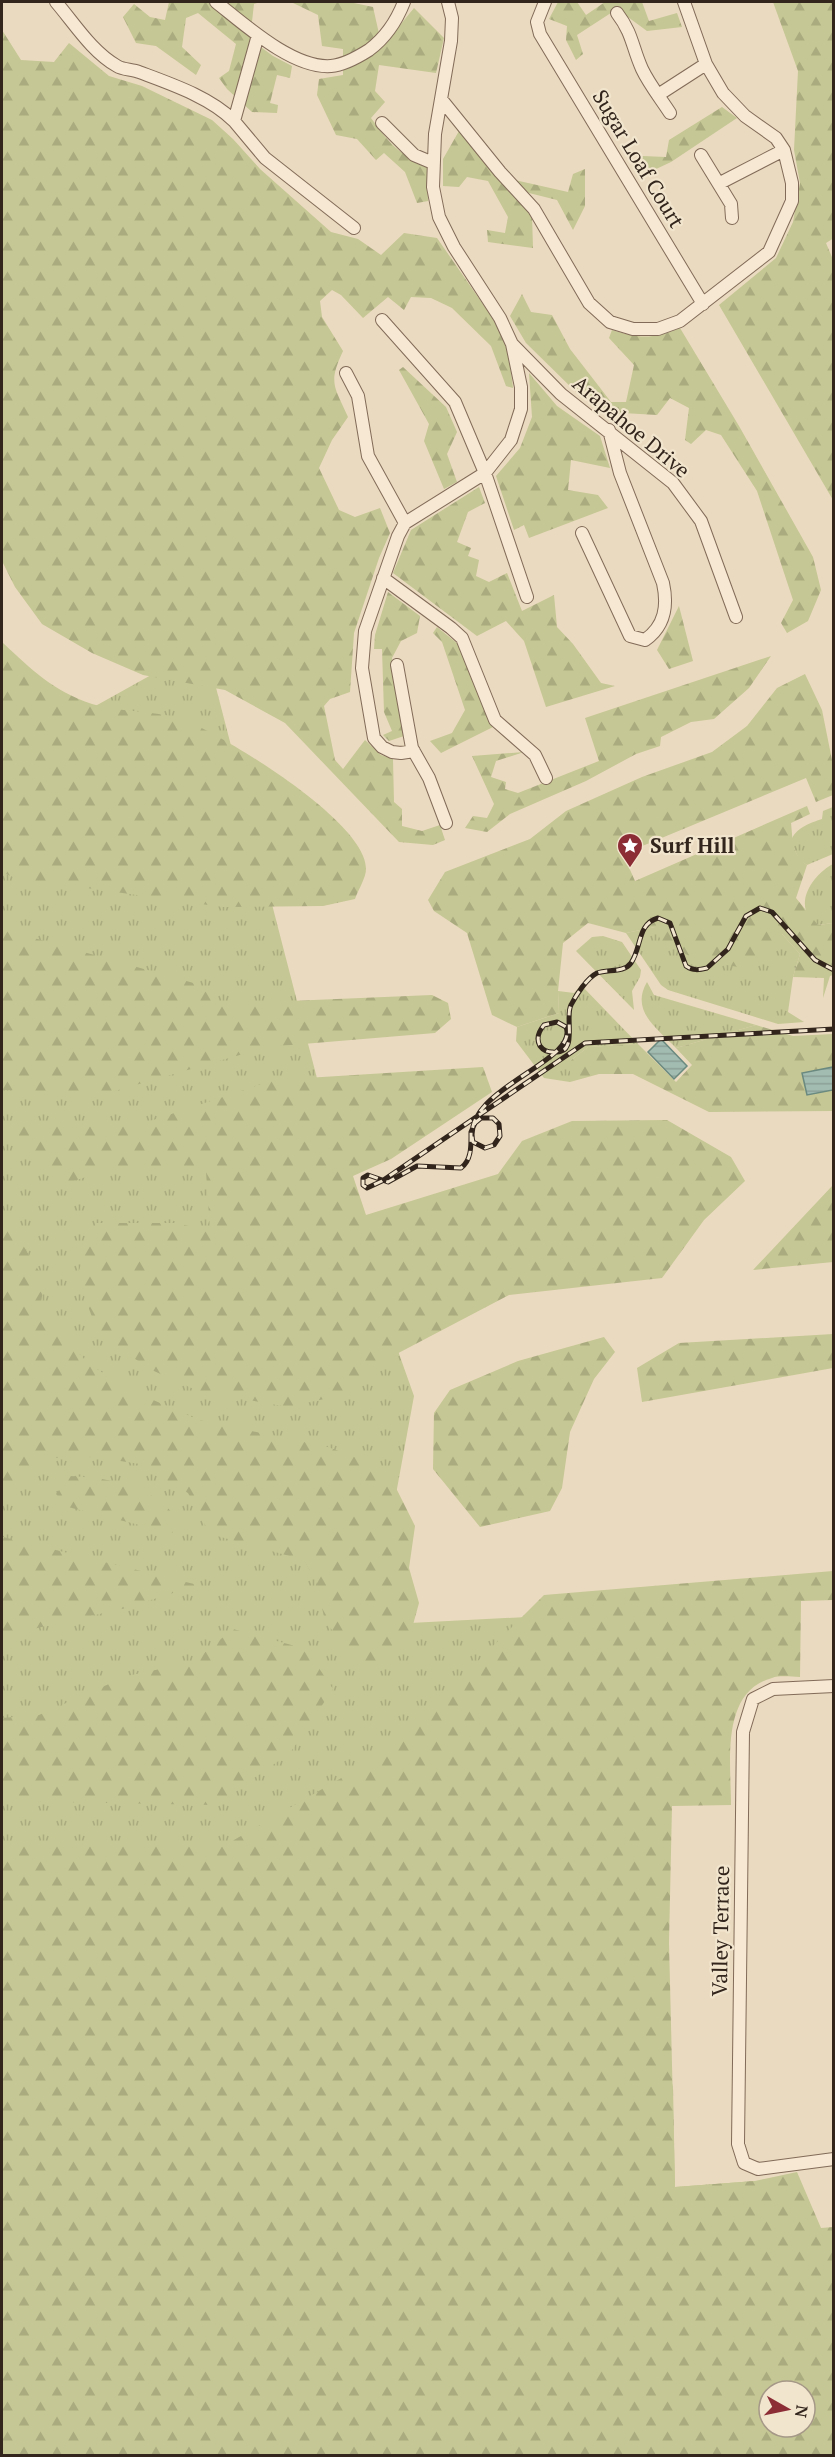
<svg xmlns="http://www.w3.org/2000/svg" width="835" height="2457" font-family="'PT Serif',serif">
<style>
.grass{fill:url(#grass-tufts);fill-rule:evenodd}
.forest{fill:url(#forest-firs);fill-rule:evenodd}
.water{fill:url(#water-rules);stroke:#6a897f;stroke-width:1.5}
.lines{fill:none;stroke-linecap:round;stroke-linejoin:round}
.street-casing{stroke:#826b59;stroke-width:14}
.street{stroke:#f6e8d2;stroke-width:12}
.rail-casing{stroke:#32251c;stroke-width:5}
.rail{stroke:#f2e5ce;stroke-width:3;stroke-dasharray:9;stroke-linecap:butt}
.labels{text-anchor:middle;stroke-width:4.5;stroke-linejoin:round;paint-order:stroke}
.street-label{font-size:21px;fill:#32251c;stroke:#f2e5ce}
.poi-label{font-size:21px;font-weight:bold;fill:#32251c;stroke:#f2e5ce;text-anchor:start}
</style>
<defs>
<pattern id="grass-tufts" width="24" height="20" patternUnits="userSpaceOnUse" patternTransform="scale(1.5)"><rect width="24" height="20" fill="#c5c794"/><path d="M3 7l-1-3M5 7V3M7 7l1-3M15 17l-1-3M17 17v-4M19 17l1-3" fill="none" stroke="#aaab7f"/></pattern>
<pattern id="forest-firs" width="22" height="20" patternUnits="userSpaceOnUse" patternTransform="scale(1.5)"><rect width="22" height="20" fill="#c5c794"/><path d="M5 1l3.5 6h-7zM16 11l3.5 6h-7z" fill="#aaab7f"/></pattern>
<pattern id="water-rules" width="6" height="5" patternUnits="userSpaceOnUse" patternTransform="scale(1.5)"><rect width="6" height="5" fill="#a2bcb2"/><path d="M0 2.5h6" fill="none" stroke="#8ca198"/></pattern>
</defs>
<rect width="100%" height="100%" fill="#eadabf"/>
<path class="grass" d="M205 645 359 1241 414 1396 372 1625 546 1616 673 2087 675 2187 755 2181 833 2455H2V758ZM769 2391H805V2427H769Z
M833 807V854L807 865 799 860 791 841C795 828 810 823 822 819L823 811Z
M833 864V923L818 925C814 921 807 916 806 911 800 892 819 871 833 864Z
M655 927 782 934 800 954 793 977 788 1012 804 1022 778 1024 668 990 661 985 626 933Z
M603 936 622 942 641 970 640 977 632 991 634 1010 576 951 592 937Z
M647 982 654 995 756 1025 676 1048C657 1028 630 1011 647 982Z
M581 985 638 1044 588 1047 570 1061V1082L544 1078 516 1041 517 1027 559 1013 558 991 574 993Z"/>
<path class="forest" d="M169 2H208L216 9 221 2H260L254 4 250 39 273 56 292 66 290 78 277 75 270 103 278 105 277 113 252 112 227 89 219 78 229 71 236 44 198 13 186 18 182 47 201 65 196 75 156 46 136 43 123 17 134 4 150 17 165 20Z
M291 2H349L373 7 382 47 414 8 444 38 436 73 379 65 375 91 385 102 371 118C388 142 399 155 427 166L428 201 417 203 405 172 384 153 376 160 357 139 336 135 317 95 319 79 343 75V49L322 46 318 15Z
M558 2H577L586 15 605 2H642L649 21 677 13 682 27 647 31 617 9 577 35 583 54 576 60 566 40 567 26 549 19Z
M773 2H833L834 238 826 243 834 262 833 500 719 305 776 258 793 222 800 183 794 150 798 71Z
M2 30 21 60 54 62 69 43 109 76 142 86 212 120 233 139 260 169 331 232 358 239 381 255 404 233 437 238 496 323 508 347 513 388 506 386 491 346 452 308 431 298 411 297 404 310 388 297 363 318 341 295 332 290 320 301 322 317 343 351C328 383 334 386 348 417L332 440 319 468 339 510 355 517 380 508 390 533 379 558 354 633 350 692 330 699 324 706 335 760 343 769 365 740 381 755 393 759 394 802 402 809V826L422 831 440 825 445 840 433 845 399 842 285 723 225 690 143 675 92 653 42 624 15 587 2 561Z
M722 107 737 118 671 162 639 177 635 168 642 156 666 157 669 140Z
M459 131 497 176 568 192 573 174 585 169V206L573 230 557 200 509 188 532 216 533 248 488 242 487 230 505 233 508 217 488 181 467 177 459 187 443 186V159Z
M522 294 531 312 552 315 570 349 611 402H626L634 365 609 338 612 330C640 339 653 339 680 328L739 426 813 557 821 590 808 621 787 633 781 623 793 600 757 491 721 435 706 430 691 444 685 440 689 408 670 398 657 415 623 413 617 419 578 394 526 343 510 316Z
M403 367 446 407 457 432 447 454 457 482 444 489 424 441 429 424 399 370Z
M529 373 557 406 600 436 610 468 571 460 568 490 598 495 608 508 529 538 524 525 514 530 496 476 520 448 532 417Z
M479 487 485 503 468 512 457 542 471 548 468 556 479 560 476 576 489 582 507 573 522 611 554 595 557 627 573 644 601 683 615 686 546 707 524 641 506 621 477 636 393 573 411 530Z
M388 592 420 616 417 633 401 641 392 658 404 736 389 741 383 735 392 731 384 712 382 649H374L375 635Z
M679 606 693 661 669 669 657 650Z
M437 627 458 644 493 727 441 753 430 741 452 733 465 710 442 642 433 633Z
M2 637 3 643C32 670 53 691 92 704 122 713 159 710 187 721 227 738 367 822 366 869 366 878 358 890 355 899L323 906 223 907 15 878 2 872Z
M771 656 749 688 714 719 691 722 661 737 660 746 636 754 586 781 510 814 487 832 465 828 473 816 487 818 494 804 472 756 524 752 496 761 491 777 506 782 505 789 518 793 599 761 585 718Z
M805 674 822 710 833 765V795L816 802 806 778 623 854 635 881 807 806 810 814 791 823C793 840 791 854 807 865L796 898 818 925 833 923V975L830 976 823 998 824 978 793 977 800 954 782 934 750 969 697 960 661 941 655 927 626 933 588 923 563 943 558 991 559 1013 517 1027 492 1015 467 933 434 911 428 900 445 872 530 839 566 811 642 777 712 752 747 726 777 688Z
M2 929 197 984 221 1004 432 995 448 1003 451 1019 435 1033 267 1047 108 1093 4 1090 2 1089Z
M756 1025 793 1036 833 1034V1111L709 1112 633 1074H599L570 1082V1061L588 1047 638 1044 676 1082 692 1065 676 1048Z
M483 1067 492 1092 391 1159 353 1176 366 1215 498 1174 522 1141 572 1121 667 1120 731 1157 745 1181 704 1220 662 1278 509 1295 387 1359 351 1393 288 1407 198 1391 154 1371 99 1336 77 1276 96 1223H176L210 1231 206 1171 114 1168 58 1186 16 1138 23 1124H141L274 1080Z
M833 1185V1262L753 1270Z
M2 1226 12 1227 45 1281 39 1312 89 1364 128 1389 199 1420 328 1447 376 1465 392 1480 415 1526 409 1568 419 1603 411 1632 366 1674 325 1621 316 1581 304 1560 210 1534 188 1493 140 1464 94 1457 53 1458 25 1486 2 1492Z
M833 1334V1368L642 1402 637 1368 679 1343Z
M604 1337 615 1352 594 1379 570 1432 562 1488 550 1511 480 1527 433 1469 434 1413 450 1390 518 1361Z
M70 1476C111 1478 163 1487 182 1528L171 1533 68 1507 56 1494Z
M2 1537H3L198 1585 126 1608 2 1636Z
M833 1571V1600L801 1601 800 1677C792 1677 780 1675 772 1678 720 1692 731 1763 731 1805L672 1806 669 1943 675 2187 755 2181 797 2172 821 2228 833 2227V2455H2V1842L222 1847 388 1751 544 1595ZM769 2391H805V2427H769Z
M233 1629 306 1649 333 1689 290 1753 215 1805 2 1801V1718L39 1715 127 1676 193 1662Z"/>
<path class="water" d="M661 1039 687 1066 674 1079 648 1052Z
M833 1067V1090L807 1095 802 1073Z"/>
<g class="lines">
<defs>
<path id="street" d="M56 2C74 23 92 52 117 66 123 70 132 69 139 72 171 84 210 97 234 121
M216 2C244 24 293 69 331 66 344 65 358 57 369 50 385 38 397 20 404 2
M545 2 537 22 540 34 703 304
M617 13C633 34 632 47 642 69 649 84 661 99 670 113
M258 35 234 121 265 158 354 228
M658 95 706 64
M441 99 500 172 534 209 589 303 610 322 633 329H658L680 321 769 252 792 201V183L784 150 776 138 745 116 723 93 706 64 684 2
M382 123 414 155 433 163
M701 155 731 204 732 218
M720 183 784 150
M382 320 455 402 485 473 527 597
M513 345 561 394 673 483 701 521 736 617
M346 373 358 396 368 456 405 523
M582 533 630 636 645 640C665 626 668 606 663 583L620 473 609 430
M383 578 451 628 462 638 495 720 535 755 546 778
M397 665 412 748 429 778 446 823
M414 751 401 753 392 752 382 747 374 738 362 668 365 631 398 536 405 523 485 473 511 440 521 409V387L512 344 500 318 454 247 439 217 433 187 435 134 451 41 452 18 448 2
M834 1686 773 1689 753 1699 743 1732 738 2144 744 2163 758 2169 834 2159"/>
</defs>
<use href="#street" class="street-casing"/>
<use href="#street" class="street"/>
<defs>
<path id="rail" d="M834 970 815 960 772 912 760 908 746 916 728 949 707 968C699 970 693 971 686 966L670 923 658 918C637 924 642 947 631 963 624 973 608 969 597 973 587 978 576 995 571 1005 564 1018 580 1056 552 1052 547 1052 543 1050 540 1046 536 1039 539 1031 544 1025L557 1022 566 1027C580 1062 460 1089 473 1142L485 1148 494 1145 500 1136 499 1124 493 1118H481L475 1123 471 1132C471 1145 472 1160 461 1168L417 1166 388 1182 368 1175 363 1178V1185L367 1188 382 1181 585 1043 834 1029"/>
</defs>
<use href="#rail" class="rail-casing"/>
<use href="#rail" class="rail"/>
</g>
<defs>
<symbol id="sight-pin" viewBox="-11 -11 22 30"><path d="M0 17L-7.5 6A9.5 9.5 0 1 1 7.5 6Z" fill="#8c2d36" stroke="#f2e5ce"/><path d="M0-6L1.8-2.2L6-1.7L2.9 1.2L3.7 5.4L0 3.3L-3.7 5.4L-2.9 1.2L-6-1.7L-1.8-2.2Z" fill="#fff"/></symbol>
</defs>
<g fill-rule="evenodd">
<use href="#sight-pin" x="615" y="831" width="30" height="40"/>
</g>
<g class="labels">
<g class="street-label">
<text transform="translate(638 159) rotate(59)" y="7">Sugar Loaf Court</text>
<text transform="translate(631 427) rotate(40)" y="7">Arapahoe Drive</text>
<text transform="translate(721 1931) rotate(-89)" y="7">Valley Terrace</text>
</g>
<g class="poi-label">
<text x="650" y="853">Surf Hill</text>
</g>
</g>
<rect width="835" height="2457" fill="none" stroke="#32251c" stroke-width="6"/>
<g transform="translate(787 2409) rotate(99)"><circle r="28" fill="#f2e5ce" stroke="#a59887" stroke-width="1.5"/>
<path d="M0-4.5L10 22L0 15L-10 22Z" fill="#8c2d36"/>
<text y="-9" font-size="16" font-weight="bold" text-anchor="middle" fill="#32251c">N</text>
</g>
</svg>
